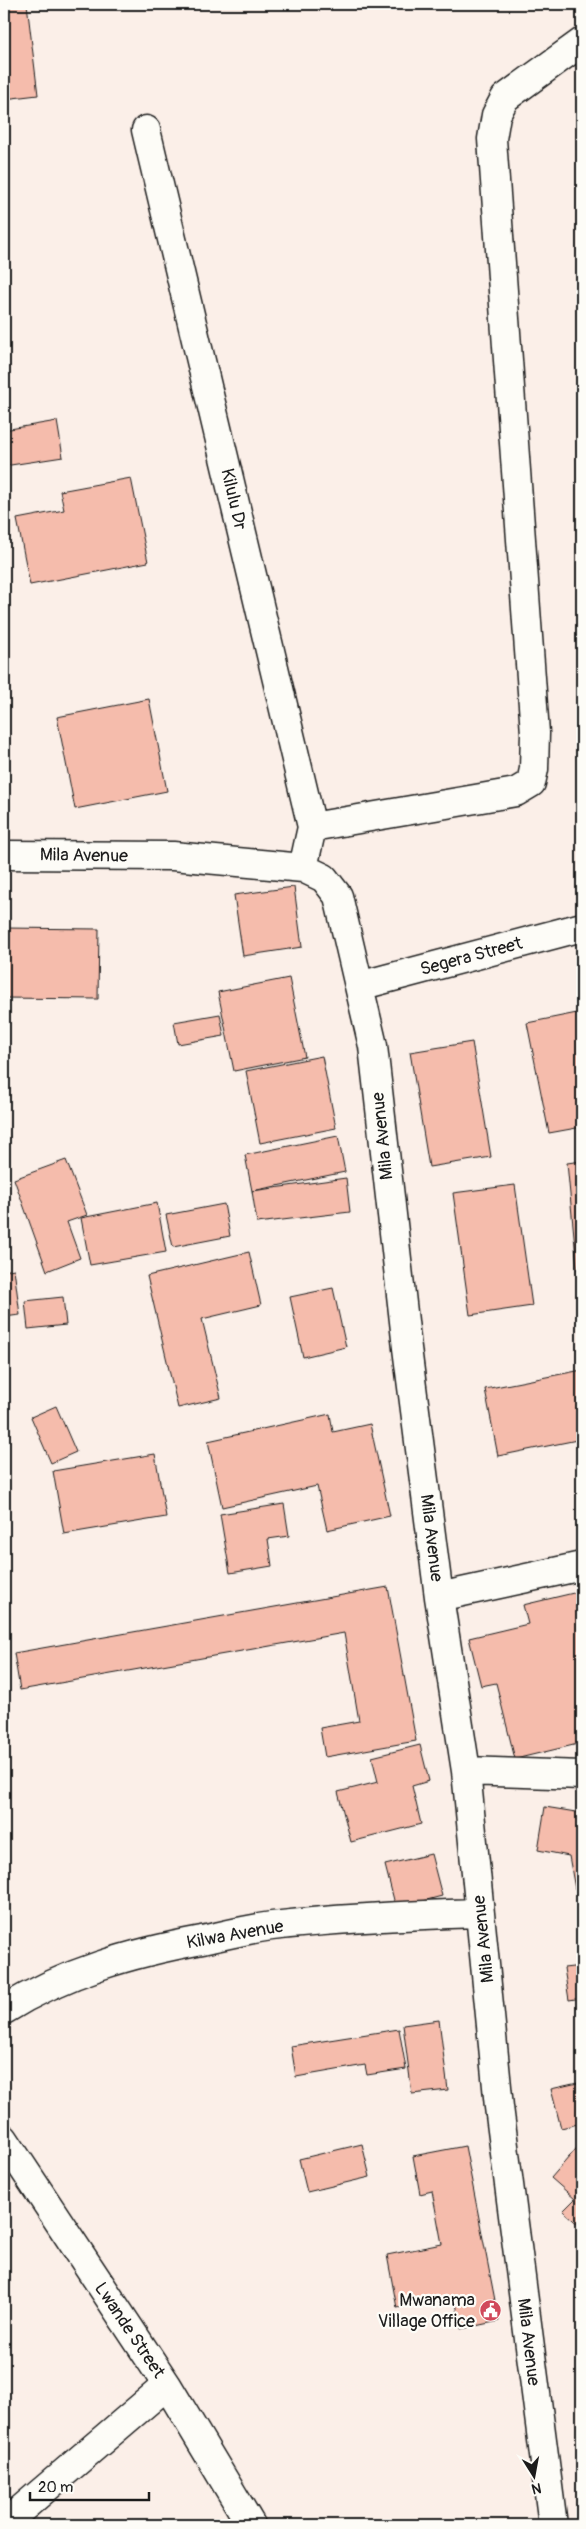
<svg xmlns="http://www.w3.org/2000/svg" width="586" height="2529" font-family="Pangolin,sans-serif">
<style>
.building{fill:#f5bcac;stroke:#1c1c1c}
.lines{fill:none;stroke-linecap:round;stroke-linejoin:round}
.street-casing{stroke:#1c1c1c;stroke-width:31}
.street{stroke:#fdfcf7;stroke-width:28}
.labels{text-anchor:middle;stroke-width:4.5;stroke-linejoin:round;paint-order:stroke}
.street-label{font-size:18px;fill:#1c1c1c;stroke:#fdfcf7}
.poi-label{font-size:18px;fill:#1c1c1c;stroke:#fdfcf7;text-anchor:end}
</style>
<rect width="100%" height="100%" fill="#fbefe8"/>
<filter id="ink" filterUnits="userSpaceOnUse"><feTurbulence type="fractalNoise" baseFrequency=".02" numOctaves="2"/><feDisplacementMap in="SourceGraphic" scale="10" xChannelSelector="R" yChannelSelector="G"/><feConvolveMatrix kernelMatrix="1 2 1 2 8 2 1 2 1" color-interpolation-filters="sRGB"/></filter>
<g filter="url(#ink)">
<path class="building" d="M4 4H27L38 95 4 99Z
M57 421 63 457 4 466V430Z
M131 478 148 562 30 585 17 519 64 510 60 491Z
M149 699 167 791 75 809 57 717Z
M294 887 302 947 243 956 234 895Z
M4 928 99 929 98 999 4 998Z
M289 978 305 1057 234 1071 218 992Z
M582 1012V1127L549 1133 527 1023Z
M220 1014 224 1036 178 1044 174 1022Z
M472 1042 491 1157 429 1167 410 1052Z
M322 1056 336 1128 260 1143 246 1071Z
M338 1136 345 1172 252 1191 245 1155Z
M66 1160 87 1215 67 1222 80 1258 47 1271 14 1179Z
M582 1161V1288H579L567 1163Z
M346 1178 350 1212 257 1223 252 1191Z
M515 1185 532 1306 470 1315 453 1193Z
M157 1203 166 1252 90 1265 81 1218Z
M224 1204 230 1236 173 1247 166 1215Z
M249 1252 261 1305 202 1319 221 1398 178 1408 147 1276Z
M14 1269 20 1315 4 1317V1271Z
M333 1288 346 1347 303 1357 290 1297Z
M63 1297 66 1325 28 1329 25 1301Z
M582 1370V1439L498 1456 485 1389Z
M56 1406 76 1452 51 1463 31 1417Z
M330 1414 333 1432 370 1424 390 1516 327 1530 317 1486 222 1507 208 1441Z
M155 1454 166 1517 64 1534 53 1471Z
M284 1504 289 1536 268 1539 272 1566 230 1573 220 1514Z
M388 1587 416 1741 325 1757 320 1728 359 1721 344 1633 20 1690 14 1653Z
M582 1591V1743L515 1759 496 1683 481 1686 469 1638 528 1624 523 1605Z
M420 1745 429 1781 412 1786 421 1824 351 1842 338 1792 378 1782 372 1757Z
M545 1807 582 1813V1889H575L569 1856 538 1850Z
M431 1854 442 1896 396 1908 385 1865Z
M582 1966V1998L569 2000 564 1968Z
M439 2020 448 2090 412 2094 403 2025Z
M399 2029 406 2069 367 2075 365 2065 296 2077 291 2046Z
M582 2082V2123L561 2128 551 2089Z
M582 2142V2228L563 2211 575 2199 551 2178Z
M362 2144 370 2177 307 2192 299 2159Z
M465 2146 499 2321 461 2329 455 2298 397 2308 387 2255 442 2244 432 2191 420 2194 413 2156Z"/>
<g class="lines">
<defs>
<path id="street" d="M146 130 312 827 303 868
M312 827 516 792 531 783 534 769 535 733 492 139 496 115 505 98 582 42
M4 855 173 856 303 868 324 878 338 896 373 1046 407 1348 439 1597 466 1771 499 2107 553 2525
M359 986 582 927
M439 1597 582 1566
M466 1771 582 1775
M4 2010C65 1972 132 1953 202 1940 225 1935 249 1929 272 1926 341 1918 411 1915 480 1913
M4 2139 167 2385 251 2525
M4 2524 167 2385"/>
</defs>
<use href="#street" class="street-casing"/>
<use href="#street" class="street"/>
</g>
</g>
<defs>
<symbol id="civic-disc" viewBox="-11 -11 22 22"><circle r="9.5" fill="#d1495b" stroke="#fdfcf7"/><path d="M-.6-6.5H3V-4.5H.6V-3L4-1V1h2V6H-6V1h2V-1L-.6-3ZM-1.2 2.5V6h2.4V2.5Z" fill="#fff"/></symbol>
</defs>
<g fill-rule="evenodd">
<use href="#civic-disc" x="478" y="2298" width="25" height="25"/>
</g>
<g class="labels">
<g class="street-label">
<text transform="translate(234 499) rotate(77)" y="6">Kilulu Dr</text>
<text transform="translate(84 855) rotate(1)" y="6">Mila Avenue</text>
<text transform="translate(471 956) rotate(-15)" y="6">Segera Street</text>
<text transform="translate(382 1136) rotate(-96)" y="6">Mila Avenue</text>
<text transform="translate(432 1538) rotate(83)" y="6">Mila Avenue</text>
<text transform="translate(235 1934) rotate(-10)" y="6">Kilwa Avenue</text>
<text transform="translate(483 1939) rotate(-96)" y="6">Mila Avenue</text>
<text transform="translate(130 2330) rotate(56)" y="6">Lwande Street</text>
<text transform="translate(529 2342) rotate(83)" y="6">Mila Avenue</text>
</g>
<g class="poi-label">
<text x="475" y="2306">Mwanama<tspan x="475" dy="21">Village Office</tspan></text>
</g>
</g>
<rect width="586" height="2529" fill="none" stroke="#fdfcf7" stroke-width="20"/>
<rect x="10" y="10" width="566" height="2509" fill="none" stroke="#1c1c1c" stroke-width="2" filter="url(#ink)"/>
<g transform="translate(534 2476) rotate(169)" stroke="#fdfcf7" stroke-width="4" paint-order="stroke">
<path d="M0-4L9 19L0 12L-9 19Z" fill="#1c1c1c"/>
<text y="-8" font-size="14" font-weight="bold" text-anchor="middle" fill="#1c1c1c">N</text>
</g>
<path d="M30 2492v8h119v-8" fill="none" stroke="#1c1c1c" stroke-width="2.5"/>
<text x="38" y="2492" font-size="15" fill="#1c1c1c" stroke="#fdfcf7" stroke-width="4" paint-order="stroke">20 m</text>
</svg>
